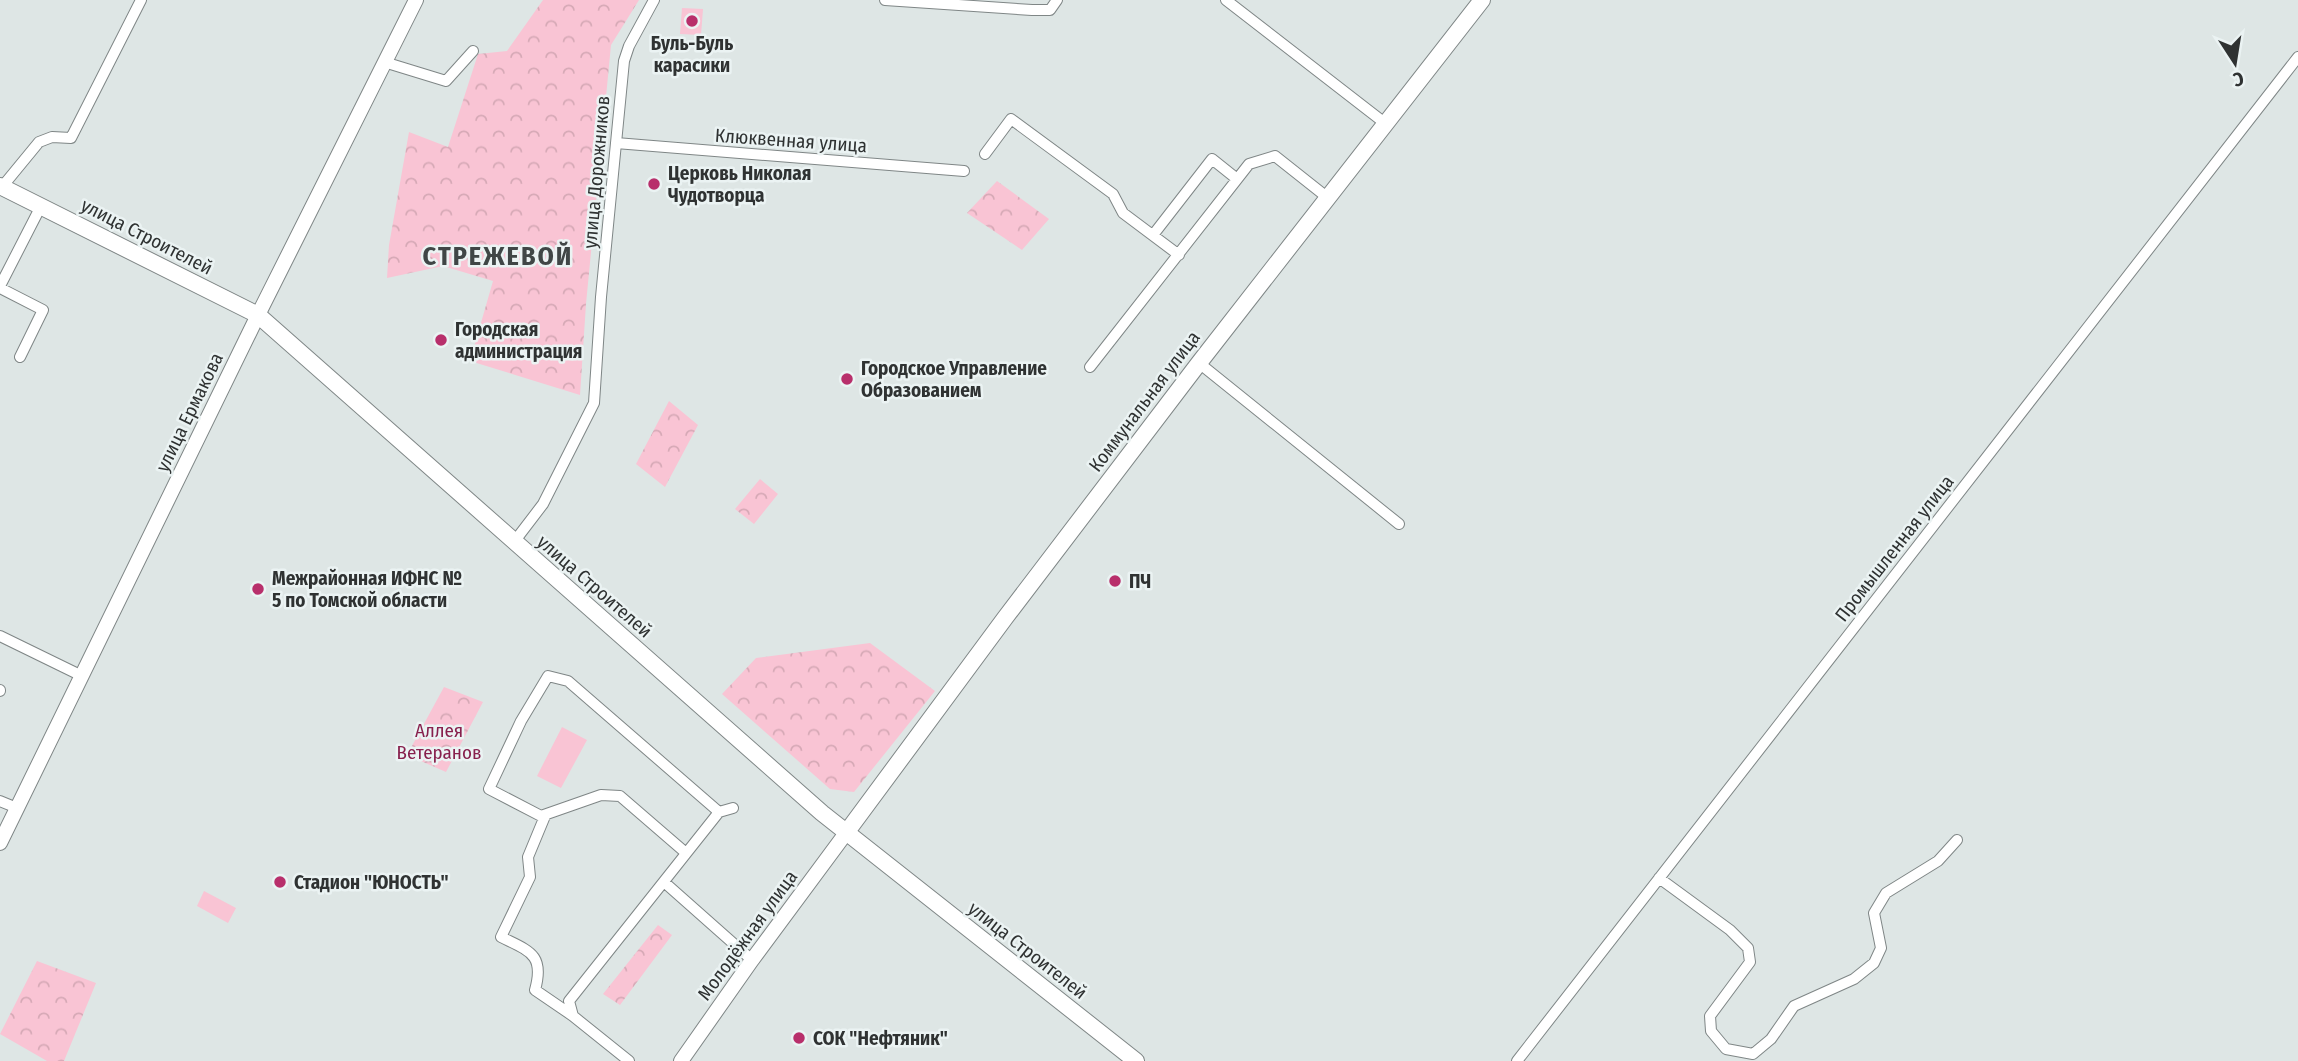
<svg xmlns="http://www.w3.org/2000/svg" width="2298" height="1061" font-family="'Fira Sans Condensed',sans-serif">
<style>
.park{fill:url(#park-crowns)}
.pitch{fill:#f9c4d4}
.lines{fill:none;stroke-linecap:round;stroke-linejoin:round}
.minor-casing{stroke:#7f8686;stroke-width:12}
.tertiary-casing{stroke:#7f8686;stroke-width:16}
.secondary-casing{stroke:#7f8686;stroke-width:18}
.minor{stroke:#fff;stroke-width:10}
.tertiary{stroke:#fff;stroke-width:14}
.secondary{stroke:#fff;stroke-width:16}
.poi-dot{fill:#b82f6b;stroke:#ebf3f3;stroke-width:2.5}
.labels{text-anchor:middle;stroke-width:5;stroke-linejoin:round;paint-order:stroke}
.poi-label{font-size:19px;font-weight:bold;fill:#2f3232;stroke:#ebf3f3;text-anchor:start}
.street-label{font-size:19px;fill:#2f3232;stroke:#ebf3f3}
.park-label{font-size:19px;fill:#87204d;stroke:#ebf3f3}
.district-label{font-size:26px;font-weight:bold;letter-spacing:2px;fill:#404646;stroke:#ebf3f3}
</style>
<defs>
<pattern id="park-crowns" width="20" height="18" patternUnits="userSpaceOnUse" patternTransform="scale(1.75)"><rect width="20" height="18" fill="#f9c4d4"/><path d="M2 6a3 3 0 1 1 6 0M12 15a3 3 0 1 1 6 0" fill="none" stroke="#d6a9b6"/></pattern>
</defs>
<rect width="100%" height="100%" fill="#dee6e5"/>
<path class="park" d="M543 0H639L611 45 586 304 580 395 470 361 493 281 443 266 387 278 389 245 409 132 448 147 478 54 507 51Z
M997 181 1049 219 1022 250 967 213Z
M669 401 698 425 665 487 636 464Z
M760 479 778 494 754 524 735 509Z
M870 643 935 691 854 792 830 789 722 694 756 658Z
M444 687 483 702 446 772 407 755Z
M658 925 672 935 620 1005 603 994Z
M37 961 96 983 64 1061H47L0 1034Z"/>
<path class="pitch" d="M682 8 703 9 701 35 680 34Z
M562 727 587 740 561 788 537 776Z
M204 891 236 908 228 923 197 906Z"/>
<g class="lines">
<defs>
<path id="minor" d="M885 0 1032 10H1050L1057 0
M1226 0 1386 124
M384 62 446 81 473 51
M616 143 964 171
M985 154 1011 119 1113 194 1123 213 1179 255
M2 187 39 142 52 137 71 138 141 0
M1153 235 1212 159 1237 179
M0 286 41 206
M0 288 43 310 20 357
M1199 363 1399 524
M1090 367 1249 164 1275 156 1328 198
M514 542 543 504 594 403 601 297 624 61 629 46 654 0
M0 636 80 675
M0 690V691
M0 801 17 808
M719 812 733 808
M545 816 528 857 530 877 501 937C529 951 545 954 535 990L573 1016
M1659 878 1730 930 1748 948 1750 962 1710 1016 1711 1031 1726 1049 1753 1054 1771 1039 1794 1006 1854 979 1874 963 1881 948 1874 913 1886 893 1938 861 1957 840
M664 882 752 960
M629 1061 573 1016 569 1001 719 812 568 681 548 676 521 721 489 789 541 816 601 795 620 796 686 853
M1517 1061 2298 57"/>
<path id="tertiary" d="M0 843 258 315 416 0
M681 1061 752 960 846 833"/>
<path id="secondary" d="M0 186 258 315 822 813 1136 1061
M846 833 1005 618 1199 363 1482 0"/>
</defs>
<use href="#minor" class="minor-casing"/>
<use href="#tertiary" class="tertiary-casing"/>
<use href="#secondary" class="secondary-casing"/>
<use href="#minor" class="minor"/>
<use href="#tertiary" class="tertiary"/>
<use href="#secondary" class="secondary"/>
</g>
<g class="poi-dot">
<circle cx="692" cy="21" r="7"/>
<circle cx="654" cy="184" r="7"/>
<circle cx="441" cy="340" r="7"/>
<circle cx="847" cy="379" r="7"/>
<circle cx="1115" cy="581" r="7"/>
<circle cx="258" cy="589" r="7"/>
<circle cx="280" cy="882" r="7"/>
<circle cx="799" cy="1038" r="7"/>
</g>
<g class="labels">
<g class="poi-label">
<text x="692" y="50" text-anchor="middle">Буль-Буль<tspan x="692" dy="22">карасики</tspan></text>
<text x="668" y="180">Церковь Николая<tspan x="668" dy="22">Чудотворца</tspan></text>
<text x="455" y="336">Городская<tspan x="455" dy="22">администрация</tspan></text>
<text x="861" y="375">Городское Управление<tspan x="861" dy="22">Образованием</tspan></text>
<text x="272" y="585">Межрайонная ИФНС №<tspan x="272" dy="22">5 по Томской области</tspan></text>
<text x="1129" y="588">ПЧ</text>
<text x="294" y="889">Стадион "ЮНОСТЬ"</text>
<text x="813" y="1045">СОК "Нефтяник"</text>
</g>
<g class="street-label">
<text transform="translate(791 140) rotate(4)" y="7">Клюквенная улица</text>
<text transform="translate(596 172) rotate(-85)" y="7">улица Дорожников</text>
<text transform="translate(147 236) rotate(27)" y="7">улица Строителей</text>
<text transform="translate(1144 401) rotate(-53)" y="7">Коммунальная улица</text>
<text transform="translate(189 412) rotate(-64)" y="7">улица Ермакова</text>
<text transform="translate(1894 548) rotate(-52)" y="7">Промышленная улица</text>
<text transform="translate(595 586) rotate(41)" y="7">улица Строителей</text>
<text transform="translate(747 935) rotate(-54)" y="7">Молодёжная улица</text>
<text transform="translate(1028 950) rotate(38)" y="7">улица Строителей</text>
</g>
<g class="park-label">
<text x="439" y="737">Аллея<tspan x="439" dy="22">Ветеранов</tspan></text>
</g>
<g class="district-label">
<text x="498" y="265">СТРЕЖЕВОЙ</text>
</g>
</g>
<g transform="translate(2235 63) rotate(168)" stroke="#ebf3f3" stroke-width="5" paint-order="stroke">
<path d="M0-5L12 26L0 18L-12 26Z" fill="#2f3232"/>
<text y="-10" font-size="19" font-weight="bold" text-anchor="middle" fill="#2f3232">С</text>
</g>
</svg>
